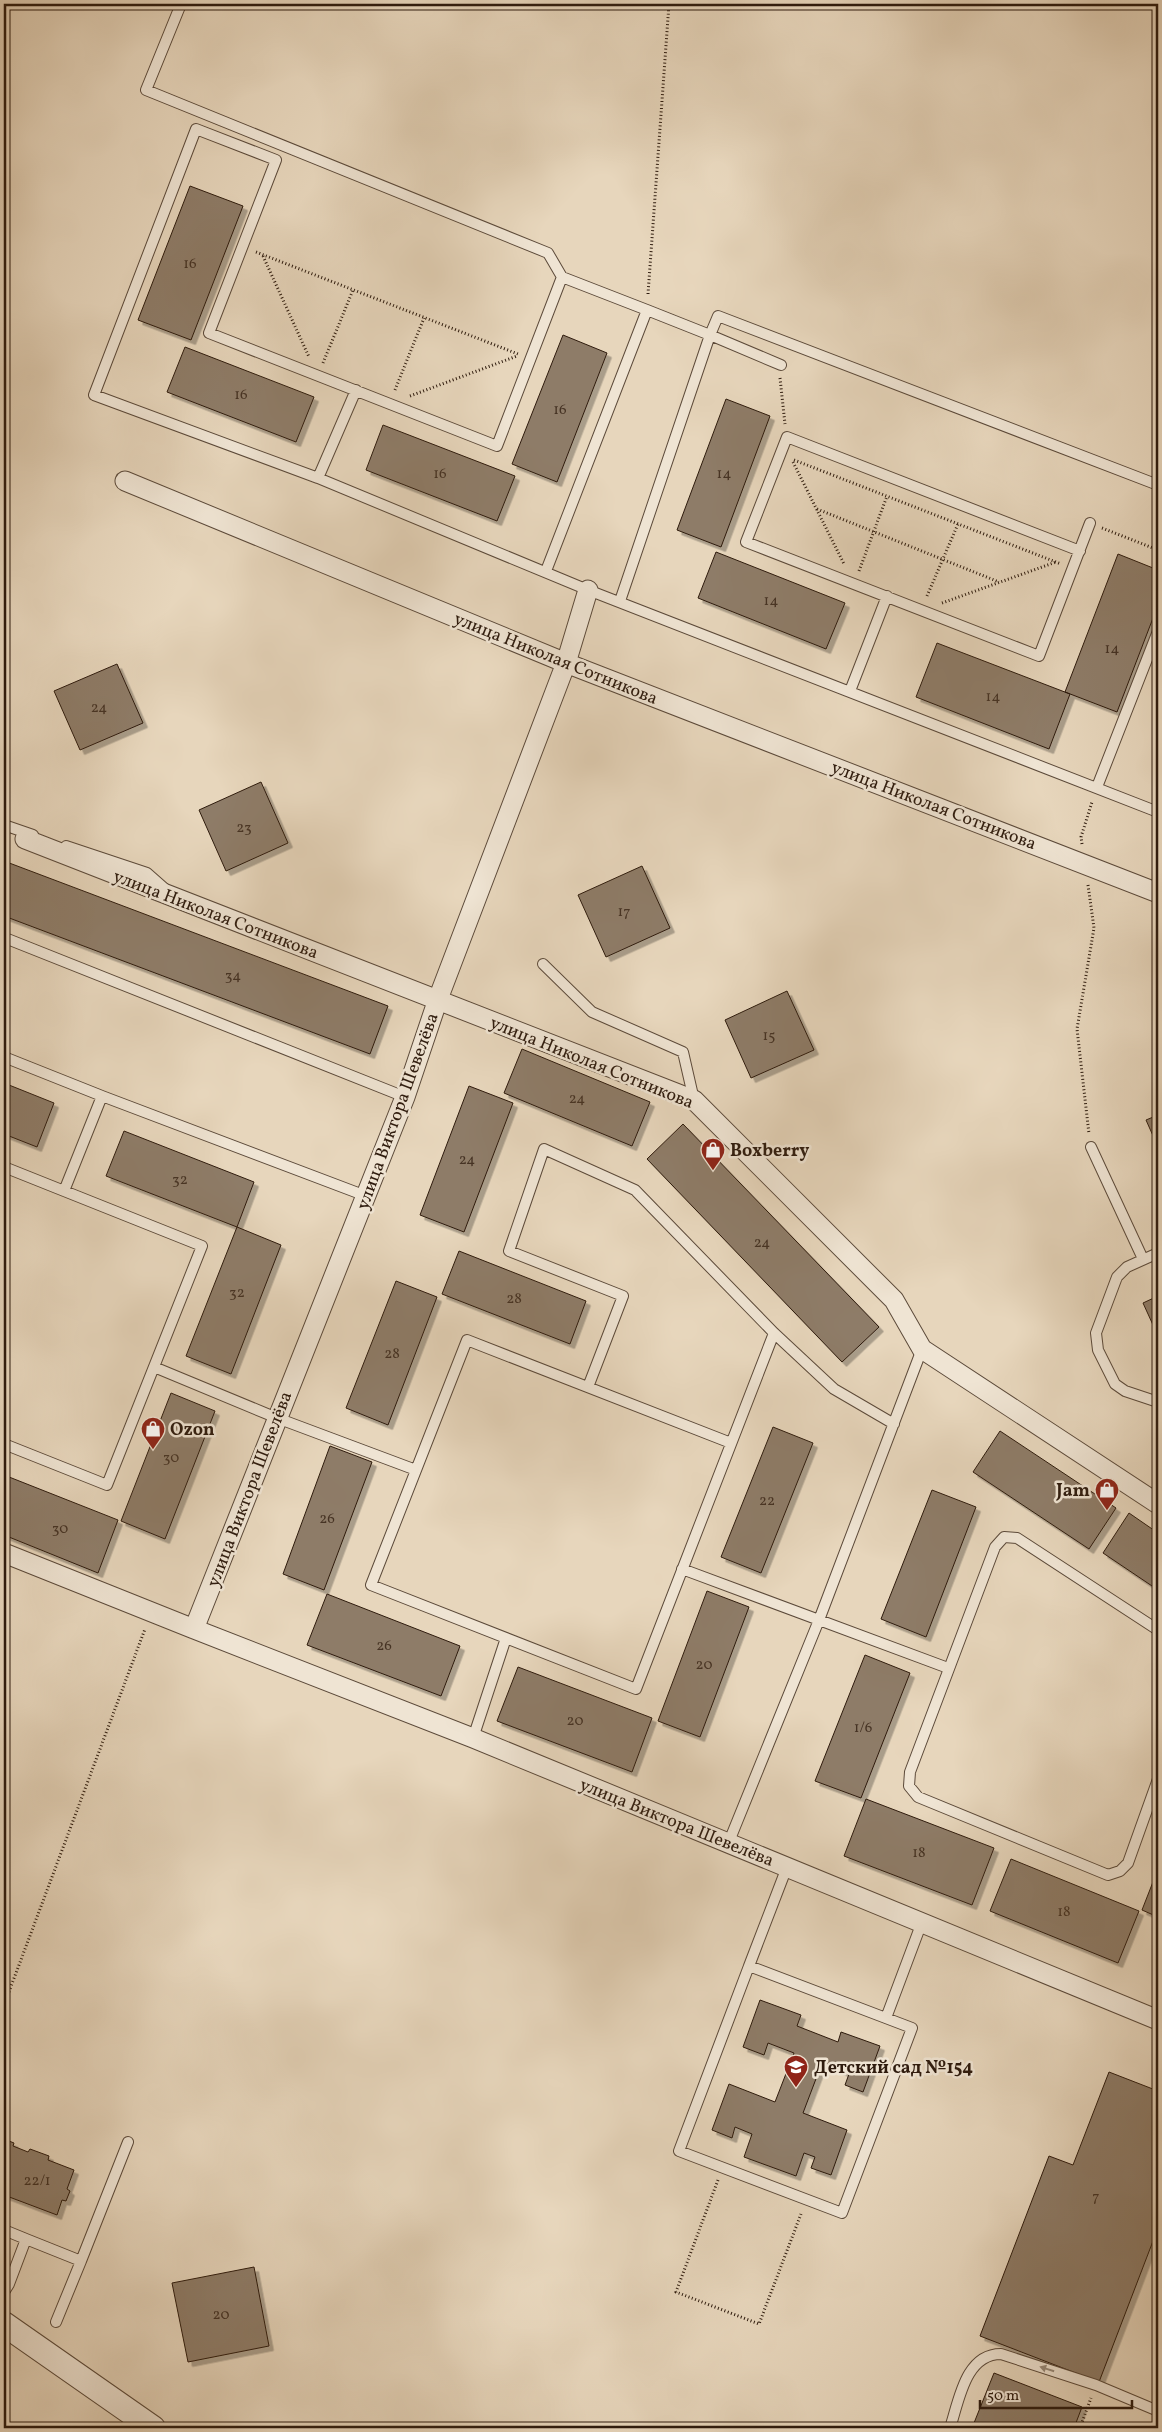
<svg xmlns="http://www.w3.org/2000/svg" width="1162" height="2432" font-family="Vollkorn,serif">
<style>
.building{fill:#8e7c68;stroke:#2e1b0e;filter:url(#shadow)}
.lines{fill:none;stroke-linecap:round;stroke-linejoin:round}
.service-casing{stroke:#5c4a3a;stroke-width:12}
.minor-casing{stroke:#5c4a3a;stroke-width:21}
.tertiary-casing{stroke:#5c4a3a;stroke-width:26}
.path{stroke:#2e1b0e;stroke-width:3;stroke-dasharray:1 2.5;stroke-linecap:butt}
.service{stroke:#efe4d3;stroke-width:10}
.minor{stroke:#efe4d3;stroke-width:19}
.tertiary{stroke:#efe4d3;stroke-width:24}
.oneway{fill:#988a7a}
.labels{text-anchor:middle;stroke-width:5;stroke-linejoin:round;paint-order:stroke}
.number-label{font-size:15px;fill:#463324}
.street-label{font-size:18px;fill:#2e1b0e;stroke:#efe4d3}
.poi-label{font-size:18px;font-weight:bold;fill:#2e1b0e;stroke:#efe4d3;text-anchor:start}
</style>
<defs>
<filter id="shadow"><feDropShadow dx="4.5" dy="4.5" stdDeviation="0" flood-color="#0004"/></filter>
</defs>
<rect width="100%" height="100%" fill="#e7d6bc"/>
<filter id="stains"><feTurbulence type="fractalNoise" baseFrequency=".004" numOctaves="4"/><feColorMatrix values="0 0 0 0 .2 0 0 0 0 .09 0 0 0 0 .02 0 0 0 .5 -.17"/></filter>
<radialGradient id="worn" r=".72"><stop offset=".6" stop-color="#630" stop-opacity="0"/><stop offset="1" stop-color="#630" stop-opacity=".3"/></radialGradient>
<path class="building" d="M190 186 243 206 191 340 138 320Z
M563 335 607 353 557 482 512 464Z
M185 347 314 397 296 442 167 392Z
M726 399 770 416 721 547 677 530Z
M383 425 515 476 497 521 366 470Z
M716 552 845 603 826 649 698 598Z
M1118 554 1158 570V605L1117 712 1065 692Z
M937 643 1070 694 1049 749 916 697Z
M117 664 143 723 80 750 54 691Z
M261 782 288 843 226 871 199 810Z
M4 861 388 1006 370 1054 4 916Z
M642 866 670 928 606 957 578 895Z
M787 991 814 1050 751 1078 725 1020Z
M522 1049 650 1102 632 1146 504 1093Z
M4 1083 54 1103 37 1147 4 1134Z
M469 1086 513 1103 464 1232 420 1215Z
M1158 1115V1147L1146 1120Z
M683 1124 879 1327 842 1362 647 1159Z
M124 1131 254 1182 237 1227 106 1176Z
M237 1227 281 1245 231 1374 186 1356Z
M459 1251 586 1301 570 1344 442 1294Z
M396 1281 437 1297 388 1425 346 1408Z
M1158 1296V1336L1143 1303Z
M171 1393 215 1411 165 1539 121 1521Z
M773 1427 813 1443 761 1573 721 1557Z
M1000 1431 1116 1508 1089 1549 973 1472Z
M330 1446 372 1462 324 1590 283 1574Z
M4 1475 118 1520 98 1573 4 1535Z
M932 1490 976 1507 926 1637 881 1619Z
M1129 1513 1158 1533V1590L1103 1553Z
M707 1591 749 1607 700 1737 658 1721Z
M327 1594 460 1646 441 1696 307 1645Z
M865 1655 910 1673 861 1798 815 1781Z
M518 1667 652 1718 632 1772 497 1721Z
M866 1799 994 1848 972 1905 844 1856Z
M1011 1859 1139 1911 1118 1963 990 1911Z
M1158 1869V1917L1142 1910Z
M760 2000 801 2015 797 2026 838 2042 841 2032 880 2046 863 2092 845 2085 849 2074 822 2063 803 2113 847 2130 831 2175 811 2168 815 2157 804 2153 796 2176 744 2157 752 2134 735 2127 732 2138 712 2130 729 2084 775 2102 794 2053 768 2043 764 2055 743 2047Z
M1109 2072 1158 2091V2228L1099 2382 980 2336 1049 2156 1073 2165Z
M4 2139 14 2143 13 2146 28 2152 30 2149 49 2156 48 2160 74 2170 67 2189 70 2191 66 2201 62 2200 57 2215 4 2195Z
M254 2267 269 2346 188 2362 172 2283Z
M994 2373 1082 2407 1074 2428H972Z"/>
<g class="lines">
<defs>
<path id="service" d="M181 4 146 90 548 253 562 277
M647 310 710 335 718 316 1158 485
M318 478 356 390
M1080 551 787 437 746 542 1039 656 1090 523
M546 571 647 310 562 277 497 446 209 333 276 160 196 129 94 395 318 478 588 590 1158 812
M620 601 710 335 781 365
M850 691 887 596
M1097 787 1158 631
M4 825 33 835
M66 846 147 873 164 888
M4 940 5 938 405 1097
M543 964 592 1012 683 1052 694 1100
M4 1057 102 1096 64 1191
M102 1096 366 1196
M1091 1147 1143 1259
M4 1167 202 1246 107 1485 4 1444
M1158 1253 1127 1267 1117 1277 1096 1333 1098 1350 1115 1384 1125 1391 1158 1402
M154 1367 277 1418 416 1470
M588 1387 623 1296 509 1251 544 1149 635 1190 774 1333 834 1389 894 1424
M731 1443 467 1340 371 1585 636 1689 774 1333
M682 1569 948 1668
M1158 1630 1017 1538 1004 1537 995 1547 910 1772 909 1786 918 1797 1108 1875 1120 1871 1128 1863 1158 1779
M473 1738 506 1638
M728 1844 819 1620 922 1349
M749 1966 912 2028 842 2213 679 2151Z
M749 1966 787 1867
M886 2018 922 1922
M4 2230 26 2239 9 2284 4 2292
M26 2239 81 2261 128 2142
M56 2322 81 2261
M950 2428C959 2401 965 2354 1001 2354L1096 2385 1158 2411"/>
<path id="minor" d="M125 481 566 663 1158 893
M588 590 566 663 438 999 405 1097 194 1629 473 1738 1158 2020
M25 839 694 1100 894 1300 922 1349 1158 1504
M4 1553 194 1629"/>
<path id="tertiary" d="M4 2324 153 2428"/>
</defs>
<use href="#service" class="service-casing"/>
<use href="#minor" class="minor-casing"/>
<use href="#tertiary" class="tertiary-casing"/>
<path class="path" d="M256 252 518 354
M263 256 309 357
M648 294 669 4
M323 363 353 290
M780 378 785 424
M395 390 424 318
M410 396 517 356
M794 460 1061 564
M793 462 844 564
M817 509 999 582
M1102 528 1158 550
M859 571 887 496
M927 596 958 524
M942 603 1056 562
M1082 844 1081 837 1092 802
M1088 885 1094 928 1077 1029 1089 1134
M4 2005 145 1629
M718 2180 676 2292 759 2324 801 2214
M1080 2428 1091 2398"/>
<use href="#service" class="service"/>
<use href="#minor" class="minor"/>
<use href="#tertiary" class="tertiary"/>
</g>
<defs><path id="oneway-solid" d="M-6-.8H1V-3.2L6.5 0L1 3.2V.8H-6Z" transform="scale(1.25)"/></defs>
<use class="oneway" href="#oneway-solid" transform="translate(1047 2369) rotate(-162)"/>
<defs>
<symbol id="shop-pin" viewBox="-11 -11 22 30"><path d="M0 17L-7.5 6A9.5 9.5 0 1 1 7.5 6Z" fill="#8f2418" stroke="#efe4d3"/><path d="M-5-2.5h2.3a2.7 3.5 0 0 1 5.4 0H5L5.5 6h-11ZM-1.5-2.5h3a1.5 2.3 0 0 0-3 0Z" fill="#fff"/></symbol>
<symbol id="school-pin" viewBox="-11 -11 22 30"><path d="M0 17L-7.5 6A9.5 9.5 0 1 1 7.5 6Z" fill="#8f2418" stroke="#efe4d3"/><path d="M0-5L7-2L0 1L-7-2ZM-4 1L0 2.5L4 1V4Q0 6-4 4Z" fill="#fff"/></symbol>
</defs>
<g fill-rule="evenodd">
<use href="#shop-pin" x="699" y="1136" width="28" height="38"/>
<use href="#shop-pin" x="139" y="1415" width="28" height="38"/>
<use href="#shop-pin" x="1093" y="1476" width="28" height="38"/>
<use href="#school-pin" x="782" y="2053" width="28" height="38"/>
</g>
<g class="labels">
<g class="number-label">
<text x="190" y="268">16</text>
<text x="241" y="399">16</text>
<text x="560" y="414">16</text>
<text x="440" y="478">16</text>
<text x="724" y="478">14</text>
<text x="771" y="605">14</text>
<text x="1112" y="653">14</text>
<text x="993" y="701">14</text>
<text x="99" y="712">24</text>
<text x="244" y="832">23</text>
<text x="624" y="916">17</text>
<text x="233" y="980">34</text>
<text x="769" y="1040">15</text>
<text x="577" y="1103">24</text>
<text x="467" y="1164">24</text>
<text x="180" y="1184">32</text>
<text x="762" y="1247">24</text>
<text x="237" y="1297">32</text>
<text x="514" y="1303">28</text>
<text x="392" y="1358">28</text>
<text x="171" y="1462">30</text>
<text x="767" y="1505">22</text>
<text x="327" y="1523">26</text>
<text x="60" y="1533">30</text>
<text x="384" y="1650">26</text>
<text x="704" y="1669">20</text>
<text x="575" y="1725">20</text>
<text x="863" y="1732">1/6</text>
<text x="919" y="1857">18</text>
<text x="1064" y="1916">18</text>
<text x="37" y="2185">22/1</text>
<text x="1096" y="2201">7</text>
<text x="221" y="2319">20</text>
</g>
<g class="street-label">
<text transform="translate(556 658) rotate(22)" y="6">улица Николая Сотникова</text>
<text transform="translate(934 805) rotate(21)" y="6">улица Николая Сотникова</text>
<text transform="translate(216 914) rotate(21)" y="6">улица Николая Сотникова</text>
<text transform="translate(592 1062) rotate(22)" y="6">улица Николая Сотникова</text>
<text transform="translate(397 1111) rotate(-70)" y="6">улица Виктора Шевелёва</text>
<text transform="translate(249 1489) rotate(-69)" y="6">улица Виктора Шевелёва</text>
<text transform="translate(677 1822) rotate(22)" y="6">улица Виктора Шевелёва</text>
</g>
<g class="poi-label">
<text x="730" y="1156">Boxberry</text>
<text x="170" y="1435">Ozon</text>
<text x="1090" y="1496" text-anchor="end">Jam</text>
<text x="814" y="2073">Детский сад №154</text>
</g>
</g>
<rect width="1162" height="2432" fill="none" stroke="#e7d6bc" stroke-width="20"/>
<rect x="5" y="5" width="1152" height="2422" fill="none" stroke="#2e1b0e" stroke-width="2.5"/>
<rect x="10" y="10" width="1142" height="2412" fill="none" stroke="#2e1b0e"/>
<path d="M980 2400v8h152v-8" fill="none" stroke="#2e1b0e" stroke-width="2.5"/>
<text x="987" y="2400" font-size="15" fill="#2e1b0e" stroke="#efe4d3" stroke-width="4" paint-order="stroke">50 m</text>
<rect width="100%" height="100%" filter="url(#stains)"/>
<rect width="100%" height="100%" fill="url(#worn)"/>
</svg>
